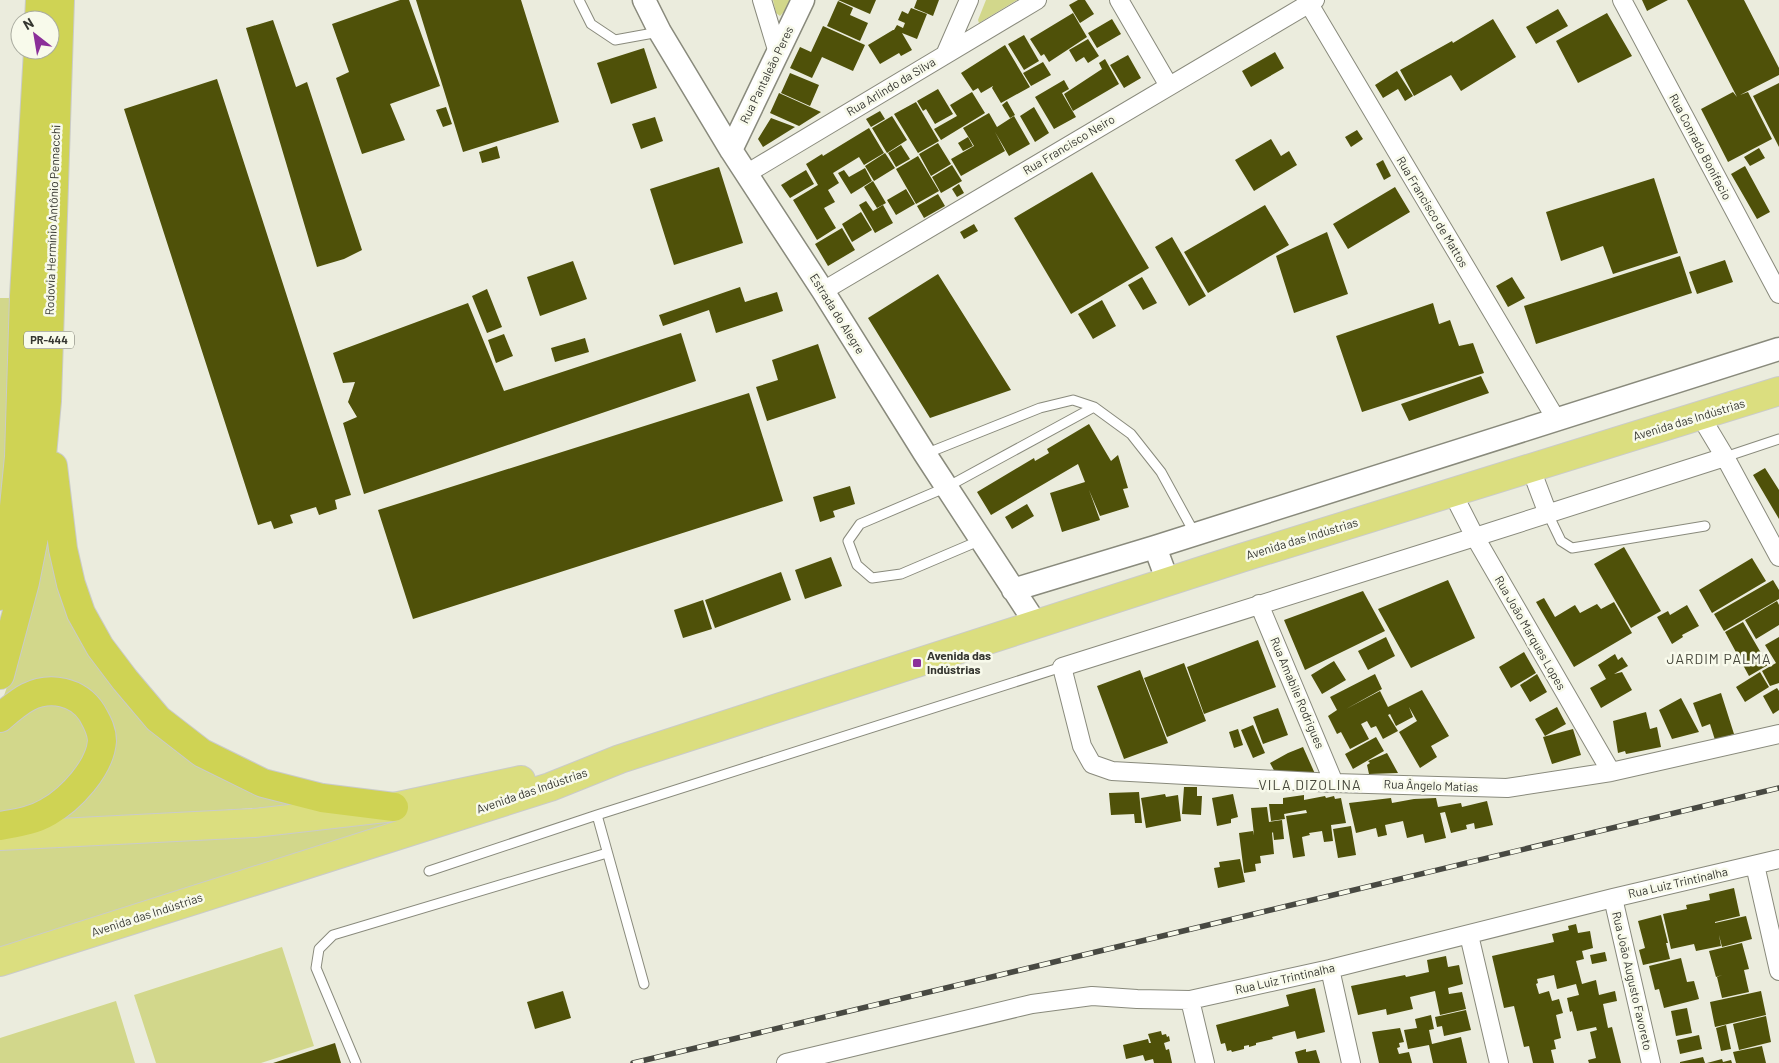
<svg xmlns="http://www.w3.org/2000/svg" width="1779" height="1063" font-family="Barlow,sans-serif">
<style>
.green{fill:#d2d78b}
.building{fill:#4f5109}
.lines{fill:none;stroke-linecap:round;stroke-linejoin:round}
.service-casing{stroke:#898a7c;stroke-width:11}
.minor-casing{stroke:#898a7c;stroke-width:20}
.tertiary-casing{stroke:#898a7c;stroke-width:25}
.primary-casing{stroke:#cacbc9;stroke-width:30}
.trunk-casing{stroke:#cacbc9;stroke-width:30}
.service{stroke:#fff;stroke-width:9}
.minor{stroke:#fff;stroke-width:18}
.tertiary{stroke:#fff;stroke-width:22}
.primary{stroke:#dbde7f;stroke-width:28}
.trunk{stroke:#cfd354;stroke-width:28}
.rail-casing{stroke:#484942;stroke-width:5.5}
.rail{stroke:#f8faeb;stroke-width:4;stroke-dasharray:11;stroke-linecap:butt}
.poi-dot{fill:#8b2f99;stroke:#f8faeb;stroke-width:2}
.labels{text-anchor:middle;stroke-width:5;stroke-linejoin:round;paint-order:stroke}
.shield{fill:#f8faeb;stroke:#707168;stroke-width:1}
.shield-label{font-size:11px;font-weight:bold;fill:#353630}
.street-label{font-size:12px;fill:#353630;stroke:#f8faeb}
.poi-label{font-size:12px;font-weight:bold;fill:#353630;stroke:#f8faeb;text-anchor:start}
.neighbourhood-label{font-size:14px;letter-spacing:1px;fill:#45463a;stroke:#f8faeb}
</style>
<rect width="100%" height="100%" fill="#ebecdd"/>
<path class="green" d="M773 0H795L780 16 776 13Z
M986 0H1017L979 23 978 20Z
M0 298H15L7 451 0 503Z
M49 510 121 691 303 805 39 822 102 767 77 686 0 707 15 664Z
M48 701 67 704 91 732 87 760 51 798 21 811 0 815V732L4 726Z
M461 807 0 950V844Z
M282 947 314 1046 261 1063H156L134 995Z
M116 1001 135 1063H0V1038Z"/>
<path class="building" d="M400 0H409L440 86 390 104 405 140 362 154 336 78 349 72 332 24Z
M416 0H521L559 122 463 152Z
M838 0H876L870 14Z
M917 0H939L933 16 914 8Z
M1078 0H1085L1094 14 1080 23 1069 5Z
M1642 0H1668L1647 11Z
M1687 0H1744L1779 68V75L1740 95 1748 92 1772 139 1728 162 1701 109 1733 92 1737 97Z
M838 1 853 8 850 15 868 23 860 41 827 26Z
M911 8 927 14 917 39 902 33 912 50 901 56 899 53 880 64 868 45 893 30H894L897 25 903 28 905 23 898 20 902 11 908 14Z
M1558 9 1568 26 1536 44 1526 27Z
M1073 13 1087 37 1049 62 1044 54 1041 56 1030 39Z
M1607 13 1632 56 1578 83 1556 41Z
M1112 19 1121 34 1097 48 1088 33Z
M1493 19 1516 57 1461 91 1451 75 1414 96 1400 70 1452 41 1453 43Z
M273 20 296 87 307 82 362 250 344 259 317 267 246 28Z
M823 26 865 45 853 71 822 57 812 78 790 68 800 47 811 52Z
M1024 35 1039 61 1024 70 1008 44Z
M1088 39 1099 56 1088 63 1084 57 1076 62 1069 50Z
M1005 45 1030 87 1001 103 992 88 993 86 981 93 978 88 973 91 961 73Z
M644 48 657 88 611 104 597 63Z
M1275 52 1284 68 1251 87 1242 71Z
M1128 55 1141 78 1124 88 1110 65Z
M1105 59 1119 84 1073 111 1064 94 1102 69 1099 63Z
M1043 62 1051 75 1031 86 1023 73Z
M1397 71 1413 96 1405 101 1398 89 1383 98 1375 85Z
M790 73 819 85 810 106 781 93Z
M217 79 351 495 335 500 337 509 319 515 316 507 290 515 293 523 274 529 271 521 258 525 124 109Z
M1064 80 1069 89 1062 93 1076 117 1054 129 1035 97Z
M1779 83V147L1753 96Z
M938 89 953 114 935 124 926 109 923 111 917 101Z
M972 92 985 113 941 140 934 129 957 116 950 105Z
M779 93 821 112 799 126 770 113Z
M1007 101 1015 115 1010 118 1002 105Z
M916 102 939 141 918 153 894 114Z
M446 107 452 124 443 127 436 110Z
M1034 107 1049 133 1035 142 1020 116Z
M880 111 885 119 871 127 866 119Z
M989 113 997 127 1014 116 1030 144 1009 156 995 132 1005 151 961 176 951 159 974 146 963 128Z
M892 116 907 140 887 153 872 128Z
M655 117 663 141 641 149 632 124Z
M771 118 795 127 763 147 758 139Z
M869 128 884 153 864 165 859 157 833 173 839 183 828 190 835 202 824 208 836 228 817 240 793 200 818 185 806 164 822 154 823 156Z
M1357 130 1363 139 1351 147 1345 137Z
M968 137 973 146 963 151 958 143Z
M1271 139 1281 156 1289 151 1297 165 1254 191 1235 160Z
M938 143 951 164 931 176 919 154Z
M901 145 910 159 896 167 888 153Z
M497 146 500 158 482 163 479 152Z
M1759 148 1765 158 1750 166 1744 157Z
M885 153 895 168 874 181 865 166Z
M918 156 939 191 916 204 896 169Z
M1383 160 1391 176 1384 180 1376 164Z
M952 165 962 181 941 193 932 177Z
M1745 166 1770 212 1757 219 1731 174Z
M719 167 743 243 674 265 650 189Z
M865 168 872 181 851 194 838 173 844 170 849 177Z
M806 170 814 184 790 198 781 185Z
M1092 172 1149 268 1071 314 1014 218Z
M1654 178 1678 253 1613 274 1603 246 1561 261 1546 212Z
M873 181 886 203 877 208 864 187Z
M959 184 964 193 957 197 952 189Z
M1395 187 1410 212 1348 249 1333 224Z
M906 189 915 204 896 215 887 200Z
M938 194 945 206 924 218 917 206Z
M866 201 873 211 883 205 893 223 875 233 859 205Z
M1265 205 1289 245 1208 293 1184 252Z
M861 212 872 230 852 242 842 224Z
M974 224 978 231 964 239 960 232Z
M842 228 855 250 828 266 815 244Z
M1327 232 1348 294 1294 313 1276 256Z
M1172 237 1206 296 1189 306 1155 247Z
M1680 256 1692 293 1536 344 1524 306Z
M1725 260 1733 282 1697 294 1689 272Z
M573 261 587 299 540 316 527 277Z
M938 274 1011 390 930 418 868 318Z
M1142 277 1157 303 1143 310 1128 285Z
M1512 277 1525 298 1508 307 1496 286Z
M740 287 745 302 777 292 783 311 716 333 709 310 663 326 659 315Z
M487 289 502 327 487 333 472 296Z
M1102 300 1116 326 1093 339 1078 314Z
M468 303 504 391 681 333 696 381 364 494 343 423 357 417 348 402 355 382 343 383 333 353Z
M1433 303 1439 324 1450 320 1459 346 1473 343 1484 373 1362 412 1336 336Z
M504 334 513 356 496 363 488 340Z
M585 338 589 352 555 362 551 348Z
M818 344 836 398 767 421 756 387 778 380 772 360Z
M1481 376 1489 393 1409 421 1401 404Z
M749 393 783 501 413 619 378 510Z
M1089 424 1111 461 1118 455 1128 488 1123 489 1129 507 1100 516 1089 490 1100 520 1062 532 1050 493 1085 482 1078 464 991 515 977 492 1034 458 1035 461 1049 453 1047 449Z
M1765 468 1779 490V519L1753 475Z
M850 486 855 504 833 511 835 517 820 522 813 497Z
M1027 504 1034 516 1012 529 1005 517Z
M1624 547 1661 611 1631 628 1594 564Z
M831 557 842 586 805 599 795 570Z
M1752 558 1766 581 1712 613 1699 590Z
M781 572 791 600 715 628 705 600Z
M1448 580 1475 638 1411 668 1378 609Z
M1773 580 1779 590V599L1724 631 1714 614Z
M1363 591 1385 631 1305 670 1284 620Z
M1544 598 1555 617 1575 605 1580 613 1597 604 1601 609 1614 602 1632 633 1574 667 1536 602Z
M703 600 712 629 683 638 674 610Z
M1777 601 1779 605V625L1756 639 1745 620Z
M1687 605 1699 626 1682 635 1683 637 1672 644 1657 617 1668 611 1670 615Z
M1743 622 1768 665 1749 676 1725 632Z
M1386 637 1395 656 1368 670 1358 651Z
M1779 637V683L1770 686 1762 671 1776 663 1765 645Z
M1258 640 1276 687 1204 714 1187 667Z
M1524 652 1536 673 1511 688 1499 667Z
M1615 654 1618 660 1622 657 1628 666 1614 674 1622 672 1632 690 1601 708 1590 688 1606 679 1598 665Z
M1334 661 1346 680 1322 694 1311 675Z
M1184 663 1206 721 1167 737 1144 678Z
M1140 670 1168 743 1124 759 1097 686Z
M1760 672 1769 687 1745 702 1736 687Z
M1375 674 1382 689 1346 709 1380 691 1388 707 1422 690 1449 736 1431 746 1437 757 1420 768 1399 732 1417 721 1409 707 1413 717 1396 726 1390 714 1388 715 1398 731 1383 739 1376 726 1371 728 1367 721 1361 724 1369 739 1350 749 1341 732 1337 734 1328 716 1337 710 1330 697Z
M1537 674 1547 692 1530 702 1520 685Z
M1777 688 1779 691V710L1773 714 1763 696Z
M1721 693 1734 734 1715 740 1710 724 1702 727 1693 703Z
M1681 698 1699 732 1672 739 1659 710Z
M1557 707 1566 724 1545 736 1535 719Z
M1278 708 1288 735 1263 744 1253 717Z
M1646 712 1650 729 1657 727 1661 747 1626 754 1625 751 1618 753 1613 721Z
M1253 725 1265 753 1253 758 1241 730Z
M1238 729 1243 745 1234 748 1229 732Z
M1573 729 1581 755 1552 764 1543 737Z
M1376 737 1384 751 1353 769 1345 754Z
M1303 747 1316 776 1276 774 1270 763 1288 753Z
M1387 753 1398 773 1369 774 1367 765 1370 763 1368 761Z
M1184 787H1197V796H1202L1201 815 1182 814Z
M1139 792 1142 823H1135L1134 814 1111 815 1109 793Z
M1165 794 1166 797 1178 795 1181 821 1146 828 1141 798Z
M1233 794 1238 817 1231 819V823L1217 826 1212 798Z
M1304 795V800L1325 796 1326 798 1334 796 1335 799 1341 798 1346 823 1331 825 1333 841 1324 842 1322 831 1309 833 1310 835 1302 837 1305 856 1293 858 1286 816 1307 813 1306 810 1284 814 1285 819 1271 821 1269 804H1283V798Z
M1391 798 1392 803 1414 799 1436 798 1438 807 1461 803 1462 807 1487 801 1493 825 1475 829 1474 823 1466 825 1467 829 1451 833 1445 812 1440 813 1446 838 1425 843 1423 834 1407 838 1403 821 1385 825 1387 835 1378 837 1376 828 1356 833 1349 803Z
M1267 807 1269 822 1282 820 1284 839 1274 840 1273 832 1272 833 1274 854 1260 856 1261 863 1255 864 1256 871 1244 873 1239 833 1253 831 1254 835 1251 808Z
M1351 826 1356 855 1338 858 1333 829Z
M1240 859 1245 882 1218 888 1214 868 1220 867 1219 862Z
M1734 888 1740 916 1715 922V923L1746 916 1752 939 1722 947 1719 935 1721 946 1696 951 1694 944 1671 949 1663 914 1687 909 1686 905 1710 900 1709 894Z
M1661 915 1668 943H1666L1670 959 1643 965 1639 950 1645 948 1638 921Z
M1576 924 1578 933 1590 931 1593 948 1582 951 1584 959 1576 961 1582 984 1596 980 1599 995 1615 991 1617 1001 1603 1004 1608 1028 1612 1027 1621 1063H1589L1588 1060 1596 1058 1590 1032 1597 1030 1596 1027 1577 1031 1572 1011 1570 1012 1567 998 1579 995 1576 984 1557 989 1554 975 1537 979 1538 983 1536 984 1539 994 1549 991 1552 1001 1559 999 1563 1013 1556 1015 1561 1038 1554 1040 1556 1049 1551 1050 1554 1063H1533L1529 1046 1524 1047 1514 1006 1504 1008 1492 956 1554 942 1552 934 1569 930 1568 926Z
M1742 943 1749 969 1744 970 1749 992 1722 998 1717 977 1722 975 1716 977 1709 951Z
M1605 952 1607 961 1592 964 1590 955Z
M1446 956 1448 967 1459 965 1463 984 1448 988 1449 994 1462 992 1466 1009 1440 1015 1435 991 1410 997 1413 1009 1387 1015 1386 1009 1358 1015 1351 986 1405 975 1406 977 1429 972 1427 960Z
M1681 958 1687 982 1694 981 1699 999 1664 1008 1659 989 1655 990 1649 966Z
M1315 988 1325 1032 1297 1039 1295 1031 1272 1037 1273 1039 1256 1043V1045L1249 1047V1045L1244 1046V1049L1232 1052 1231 1050 1227 1051 1225 1043 1221 1044 1216 1025 1289 1006 1286 995Z
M563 991 571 1018 535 1029 527 1002Z
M1761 991 1766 1015 1715 1027 1710 1002Z
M1687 1008 1692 1033 1676 1036 1671 1011Z
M1466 1010 1471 1030 1444 1036 1442 1026 1437 1027 1435 1017Z
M1431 1015 1434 1029 1429 1030 1432 1044 1461 1037 1467 1063H1433L1429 1045 1408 1049 1404 1030 1417 1028 1415 1019Z
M1766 1016 1771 1042 1739 1050 1733 1024Z
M1726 1025 1731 1049 1721 1051 1716 1028Z
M1400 1028 1404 1042 1399 1043 1400 1047 1397 1048 1399 1054 1409 1052 1412 1063H1379L1372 1032Z
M1161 1031 1162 1035 1166 1034 1167 1037 1169 1036 1170 1041 1164 1043 1166 1050 1169 1049 1172 1063H1154L1153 1059 1145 1061 1143 1055 1126 1059 1123 1045 1148 1039 1149 1043H1151L1148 1034Z
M1699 1035 1702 1049 1680 1054 1677 1040Z
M335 1043 341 1063H273Z
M1762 1046 1766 1063H1736L1733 1052Z
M1306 1049V1052L1316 1050 1320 1063H1298L1295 1052Z
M1703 1057 1705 1063H1680V1062Z
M1722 1059 1723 1062 1731 1060 1732 1063H1707Z"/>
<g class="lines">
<defs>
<path id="service" d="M579 0 591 24 615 40 659 32
M925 454 1040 408 1073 400 1094 407 1131 434 1161 472 1195 534
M1725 457 1779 439
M1548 514 1561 541 1572 548 1705 526
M981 540 901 574 872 578 857 565 848 541 860 524 947 487 1094 407
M597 815 644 984
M429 871 597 815 1062 667
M356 1063 316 968 319 949 333 935 607 853"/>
<path id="minor" d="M762 0 778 53
M1119 0 1169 86
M1622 0 1779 294
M1309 4 1556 419
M945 55 969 0
M746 174 1037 0
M823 291 1315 0
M1701 417 1725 457 1779 557
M1725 457 1475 537 1062 667 1082 746 1092 764 1112 771 1334 783 1507 788 1611 772 1779 734
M1531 469 1548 514
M1452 492 1475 537 1611 772
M1259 604 1334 783
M1755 865 1779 971
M1613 898 1651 1063
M1469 935 1499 1063
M1330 969 1351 1063
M1190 1000 1205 1063
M786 1063 1032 1004 1092 996 1137 999 1190 1000 1330 969 1613 898 1779 859"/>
<path id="tertiary" d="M644 0 660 32 731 150 823 291 925 454 1036 624
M731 150 803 0
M1155 547 1168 582
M1013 590 1155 547 1779 349"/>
<path id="primary" d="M0 836 254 823 394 807 521 780
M0 962 550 787 620 759 1241 558 1779 391"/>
<path id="trunk" d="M39 20 40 0
M53 466 63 549 71 584 81 613 100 647 125 680 158 719 202 753 263 783 322 798 394 807
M0 596 11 536 19 457 24 296 38 50
M0 675 25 582 35 532 47 401 60 0
M0 718C8 711 18 702 28 697 50 686 78 691 92 713 97 722 102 730 102 741 100 768 71 799 48 812 33 821 16 823 0 826"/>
</defs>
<use href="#service" class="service-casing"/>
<use href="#minor" class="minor-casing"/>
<use href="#tertiary" class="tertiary-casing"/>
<use href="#primary" class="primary-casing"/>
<use href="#trunk" class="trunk-casing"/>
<use href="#service" class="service"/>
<use href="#minor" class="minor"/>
<use href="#tertiary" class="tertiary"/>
<use href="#primary" class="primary"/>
<use href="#trunk" class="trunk"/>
<defs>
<path id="rail" d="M633 1063 1779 788"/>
</defs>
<use href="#rail" class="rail-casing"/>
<use href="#rail" class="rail"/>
</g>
<rect class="poi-dot" x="912" y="658" width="10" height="10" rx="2.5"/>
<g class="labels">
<rect class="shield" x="24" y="331.5" width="50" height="17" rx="4"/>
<g class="shield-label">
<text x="49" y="344">PR-444</text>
</g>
<g class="street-label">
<text transform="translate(767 75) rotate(-64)" y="4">Rua Pantaleão Peres</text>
<text transform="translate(891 87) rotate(-31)" y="4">Rua Arlindo da Silva</text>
<text transform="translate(1069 145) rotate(-31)" y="4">Rua Francisco Neiro</text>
<text transform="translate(1700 147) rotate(62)" y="4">Rua Conrado Bonifacio</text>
<text transform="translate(1432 212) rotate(59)" y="4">Rua Francisco de Mattos</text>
<text transform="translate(53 220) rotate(-88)" y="4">Rodovia Hermínio Antônio Pennacchi</text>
<text transform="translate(837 314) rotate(58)" y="4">Estrada do Alegre</text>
<text transform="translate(1689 420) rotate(-17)" y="4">Avenida das Indústrias</text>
<text transform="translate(1302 539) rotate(-17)" y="4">Avenida das Indústrias</text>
<text transform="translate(1530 633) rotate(60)" y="4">Rua João Marques Lopes</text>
<text transform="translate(1297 693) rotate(67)" y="4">Rua Amabile Rodrigues</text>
<text transform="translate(1431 786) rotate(2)" y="4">Rua Ângelo Matias</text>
<text transform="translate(532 791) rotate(-19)" y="4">Avenida das Indústrias</text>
<text transform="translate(1678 883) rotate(-13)" y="4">Rua Luiz Trintinalha</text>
<text transform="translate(147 915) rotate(-18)" y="4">Avenida das Indústrias</text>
<text transform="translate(1285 979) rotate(-13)" y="4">Rua Luiz Trintinalha</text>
<text transform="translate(1632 981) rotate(77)" y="4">Rua João Augusto Favoreto</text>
</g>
<g class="poi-label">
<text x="927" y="660">Avenida das<tspan x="927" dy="14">Indústrias</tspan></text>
</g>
<g class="neighbourhood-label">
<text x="1719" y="664">JARDIM PALMA</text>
<text x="1310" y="790">VILA DIZOLINA</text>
</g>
</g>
<g transform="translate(35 35) rotate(329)"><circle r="24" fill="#f8faeb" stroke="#aaaca0"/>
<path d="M0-4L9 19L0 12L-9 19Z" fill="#8b2f99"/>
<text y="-8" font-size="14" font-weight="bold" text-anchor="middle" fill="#353630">N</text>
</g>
</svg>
